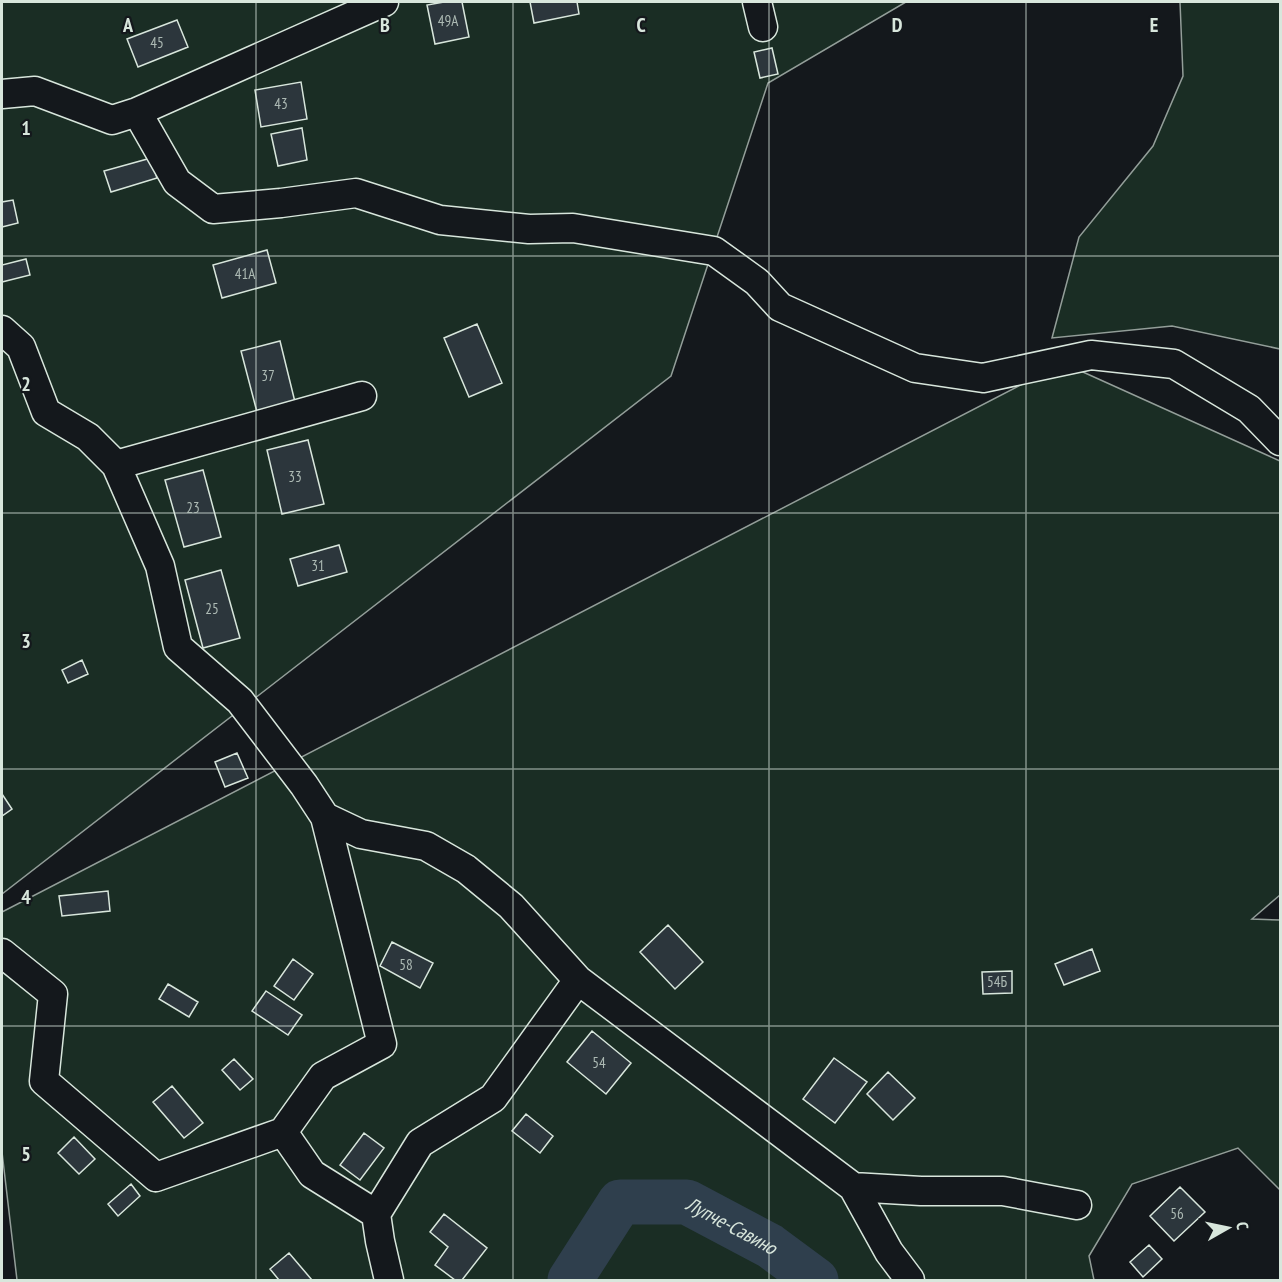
<svg xmlns="http://www.w3.org/2000/svg" width="1282" height="1282" font-family="'PT Sans Narrow',sans-serif">
<style>
.green{fill:#1a2d24;stroke:#939e99;stroke-width:1.5}
.lines{fill:none;stroke-linecap:round;stroke-linejoin:round}
.river{stroke:#2f3f4d;stroke-width:45}
.building{fill:#2c363c;stroke:#d8e6dc;stroke-width:1.5}
.minor-casing{stroke:#d8e6dc;stroke-width:31}
.minor{stroke:#14181c;stroke-width:28}
.grid{fill:none;stroke:#d8e6dc;stroke-width:1.5;stroke-opacity:0.55}
.labels{text-anchor:middle;stroke-width:4.5;stroke-linejoin:round;paint-order:stroke}
.number-label{font-size:15px;fill:#adbab4}
.water-label{font-size:20px;font-style:italic;fill:#d8e6dc;stroke:#14181c}
.grid-label{font-size:20px;text-anchor:middle;font-weight:bold;fill:#d8e6dc;stroke:#14181c;stroke-width:4.5;stroke-linejoin:round;paint-order:stroke}
</style>
<rect width="100%" height="100%" fill="#14181c"/>
<path class="green" d="M2 2H906L768 83 671 376 2 894Z
M1180 2H1280V349L1172 326 1052 338 1079 237 1153 146 1183 76Z
M1063 363 1280 461V895L1252 919 1280 920V1190L1238 1148 1132 1184 1089 1256 1094 1280H17L2 1152V912Z"/>
<g class="lines">
<path class="river" id="s1" d="M570 1280 620 1202H687L770 1246 816 1280"/>
</g>
<path class="building" d="M444 2H462L469 37 435 44 427 5Z
M530 2H577L579 14 534 23Z
M177 20 188 47 138 67 127 39Z
M772 48 778 74 760 78 754 52Z
M301 82 307 119 261 127 255 90Z
M302 128 307 160 278 166 271 134Z
M151 158 157 178 111 192 104 171Z
M13 200 18 223 2 227V202Z
M267 250 276 283 222 298 213 265Z
M26 259 30 275 2 282V265Z
M477 324 502 383 469 397 444 338Z
M280 341 295 402 257 412 241 351Z
M308 440 324 504 282 514 267 450Z
M203 470 221 537 184 547 165 480Z
M339 545 347 572 298 586 290 559Z
M221 570 240 638 203 648 185 580Z
M82 660 88 674 68 683 62 670Z
M237 753 248 778 225 787 215 762Z
M2 794 12 809 2 816Z
M108 891 110 911 62 916 59 896Z
M668 925 703 962 675 989 640 952Z
M392 942 433 963 420 988 380 966Z
M1092 949 1100 971 1064 985 1055 964Z
M293 959 313 974 294 1000 274 986Z
M1012 971V993L983 994 982 972Z
M168 984 198 1002 189 1017 159 999Z
M266 991 302 1015 288 1035 252 1011Z
M592 1031 631 1063 606 1094 567 1062Z
M834 1058 867 1082 835 1123 803 1099Z
M234 1059 253 1079 240 1090 222 1070Z
M888 1072 915 1098 893 1120 867 1094Z
M172 1086 203 1123 184 1138 153 1102Z
M526 1114 553 1136 540 1153 512 1131Z
M364 1133 384 1148 360 1180 340 1165Z
M74 1137 95 1159 79 1174 58 1153Z
M131 1184 140 1196 118 1216 108 1204Z
M1180 1187 1205 1212 1174 1241 1150 1216Z
M444 1214 487 1248 462 1280H455L435 1265 448 1247 430 1232Z
M1149 1245 1162 1259 1143 1277 1130 1262Z
M289 1253 312 1280H279L270 1269Z"/>
<g class="lines">
<defs>
<path id="minor" d="M757 2 763 27
M2 94 35 91 112 120 137 112 384 2
M137 112 177 182 213 209 281 203 356 193 440 220 529 229 573 228 714 251 757 282 780 307 915 368 983 378 1091 355 1174 364 1249 409 1280 441
M2 330 21 347 46 412 88 437 116 465 160 566 178 647 240 701 304 785 325 817 361 834 426 846 466 869 511 906 578 980 853 1187 921 1191H1003L1077 1205
M116 465 362 396
M2 953 53 994 44 1081 156 1177 283 1132 312 1174 376 1214
M283 1132 323 1076 382 1044 325 817
M853 1187 889 1252 910 1280
M389 1280 380 1241 376 1214 420 1143 493 1098 578 980"/>
</defs>
<use href="#minor" class="minor-casing"/>
<use href="#minor" class="minor"/>
</g>
<path class="grid" d="M256 2V1280M513 2V1280M769 2V1280M1026 2V1280M2 256H1280M2 513H1280M2 769H1280M2 1026H1280"/>
<g class="labels">
<g class="number-label">
<text x="448" y="26">49А</text>
<text x="157" y="48">45</text>
<text x="281" y="109">43</text>
<text x="245" y="279">41А</text>
<text x="268" y="381">37</text>
<text x="295" y="482">33</text>
<text x="193" y="513">23</text>
<text x="318" y="571">31</text>
<text x="212" y="614">25</text>
<text x="406" y="970">58</text>
<text x="997" y="987">54Б</text>
<text x="599" y="1068">54</text>
<text x="1177" y="1219">56</text>
</g>
<g class="water-label">
<text dy="7" stroke="none"><textPath href="#s1" startOffset="210">Лупче-Савино</textPath></text>
</g>
</g>
<g class="grid-label">
<text x="128" y="32">A</text>
<text x="385" y="32">B</text>
<text x="641" y="32">C</text>
<text x="897" y="32">D</text>
<text x="1154" y="32">E</text>
<text x="26" y="135">1</text>
<text x="26" y="391">2</text>
<text x="26" y="648">3</text>
<text x="26" y="904">4</text>
<text x="26" y="1161">5</text>
</g>
<rect width="1282" height="1282" fill="none" stroke="#d8e6dc" stroke-width="6"/>
<g transform="translate(1228 1228) rotate(81)" stroke="#14181c" stroke-width="4.5" paint-order="stroke">
<path d="M0-4.5L10 22L0 15L-10 22Z" fill="#d8e6dc"/>
<text y="-9" font-size="16" font-weight="bold" text-anchor="middle" fill="#d8e6dc">С</text>
</g>
</svg>
